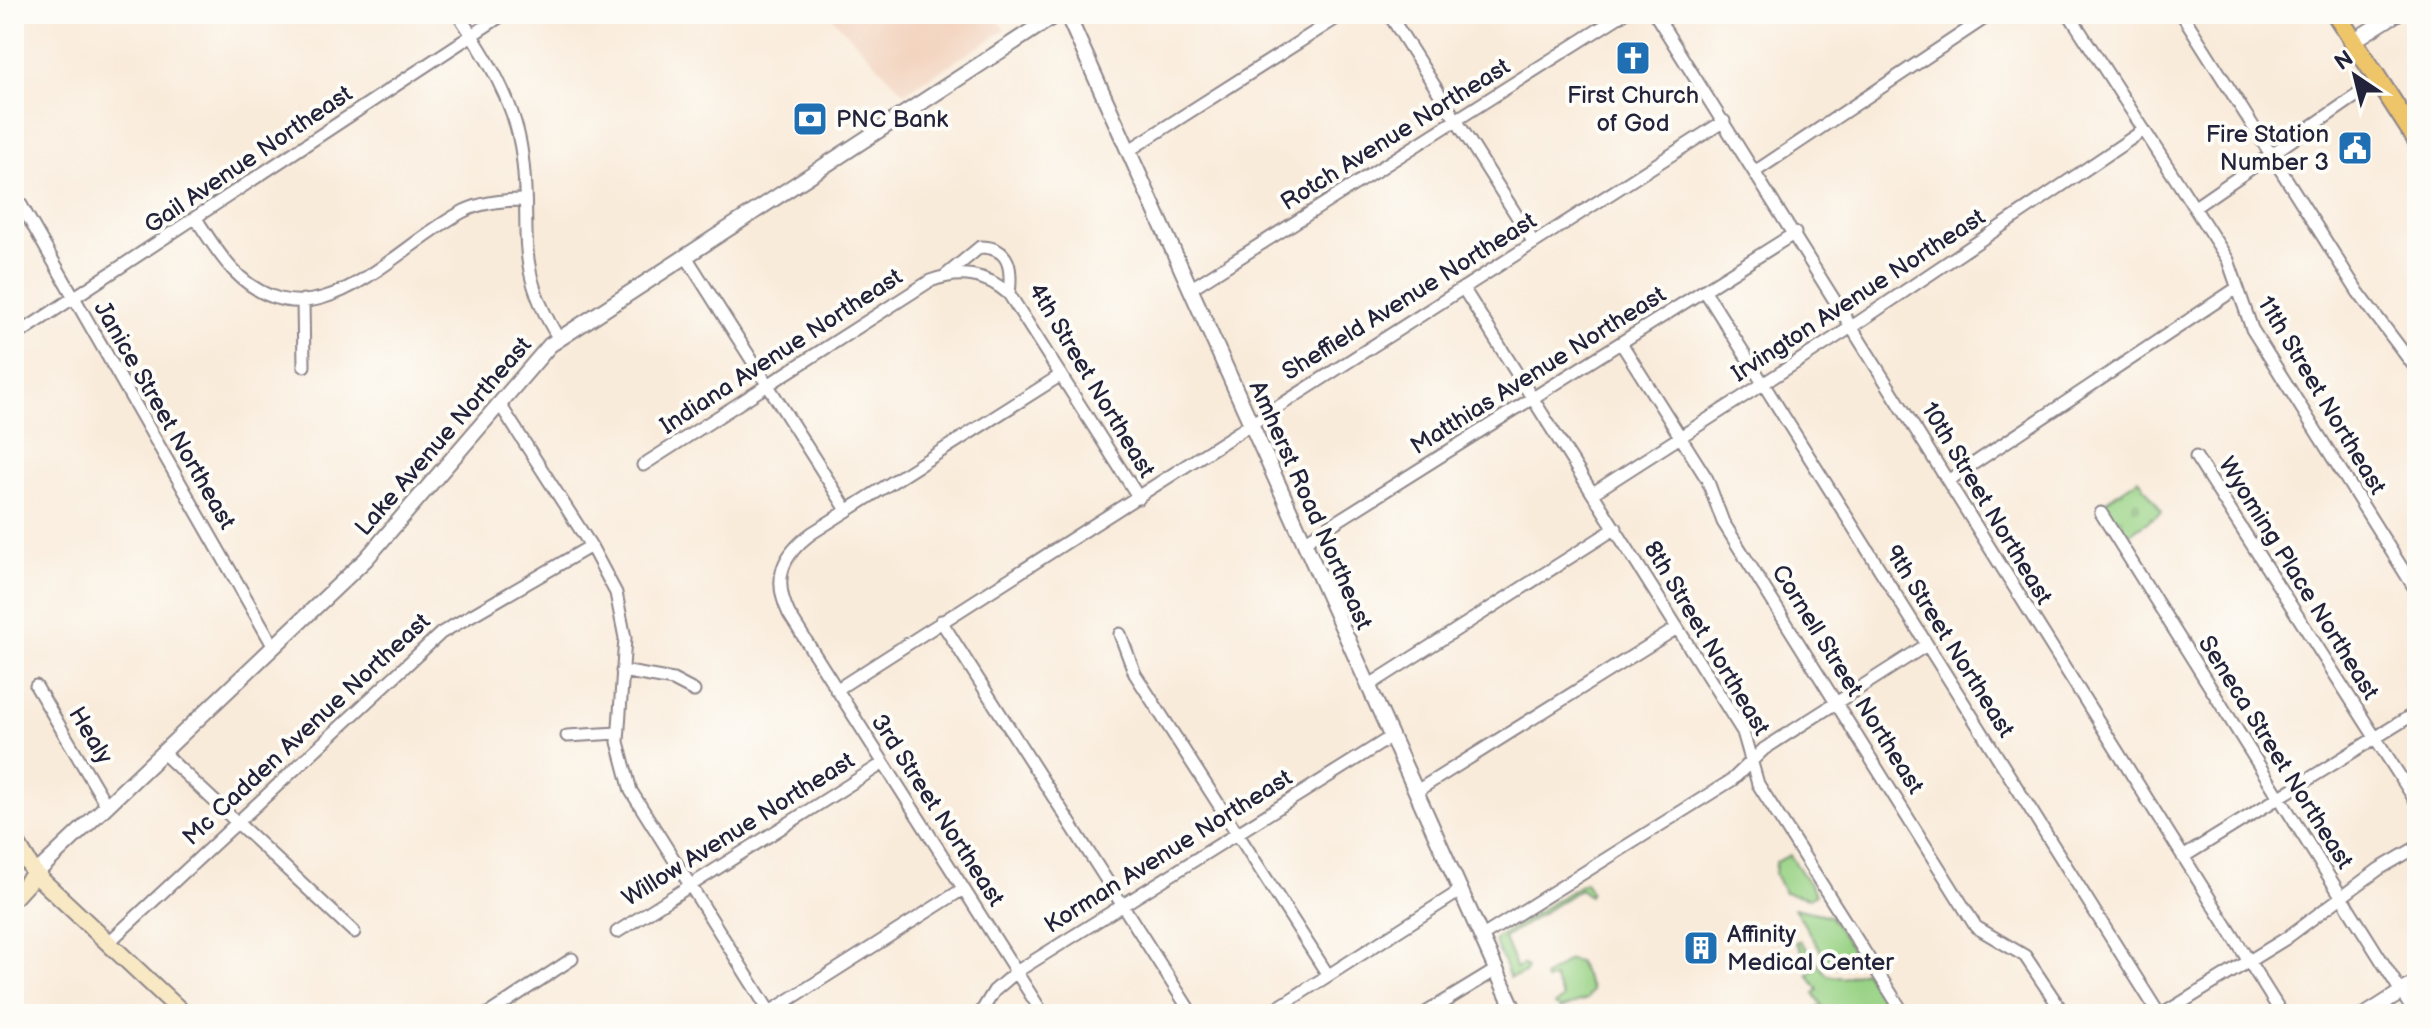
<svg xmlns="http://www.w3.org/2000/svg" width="2431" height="1028" font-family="'Balsamiq Sans',sans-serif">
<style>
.built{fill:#f3d4bf}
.grass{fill:#9ad386;stroke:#5e7a60;stroke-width:2}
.cemetery{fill:url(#cemetery-stones);stroke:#5e7a60;stroke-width:2}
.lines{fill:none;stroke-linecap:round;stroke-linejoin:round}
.minor-casing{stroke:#8e868a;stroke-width:15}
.tertiary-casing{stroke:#8e868a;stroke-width:18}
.secondary-casing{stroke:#8e868a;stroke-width:20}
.primary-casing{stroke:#8e868a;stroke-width:22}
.minor{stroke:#fff;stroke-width:11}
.tertiary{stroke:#fff;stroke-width:14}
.secondary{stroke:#f8e8c3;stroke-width:16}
.primary{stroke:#eec569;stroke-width:18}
.labels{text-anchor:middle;stroke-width:8;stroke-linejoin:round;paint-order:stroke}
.poi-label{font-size:24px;fill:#22223b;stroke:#fdfcf7;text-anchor:start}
.street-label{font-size:24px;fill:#22223b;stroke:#fdfcf7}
</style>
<defs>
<pattern id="cemetery-stones" width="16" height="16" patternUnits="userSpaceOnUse" patternTransform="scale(2)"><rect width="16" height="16" fill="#9ad386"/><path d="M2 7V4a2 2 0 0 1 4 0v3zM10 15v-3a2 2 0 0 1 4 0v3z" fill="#84b575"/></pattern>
</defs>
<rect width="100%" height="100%" fill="#fdfcf7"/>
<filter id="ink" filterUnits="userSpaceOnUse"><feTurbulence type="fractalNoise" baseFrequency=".0125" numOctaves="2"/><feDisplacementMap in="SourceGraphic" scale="16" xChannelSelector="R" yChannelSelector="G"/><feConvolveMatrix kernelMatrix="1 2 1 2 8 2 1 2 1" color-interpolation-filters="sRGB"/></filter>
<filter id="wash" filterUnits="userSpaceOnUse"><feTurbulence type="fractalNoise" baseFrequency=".006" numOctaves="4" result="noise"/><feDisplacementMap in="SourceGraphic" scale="32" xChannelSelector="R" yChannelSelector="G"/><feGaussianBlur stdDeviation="1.8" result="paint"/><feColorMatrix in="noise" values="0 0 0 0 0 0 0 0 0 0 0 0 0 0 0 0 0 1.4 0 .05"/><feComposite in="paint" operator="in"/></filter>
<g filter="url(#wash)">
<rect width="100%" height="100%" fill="#f9ebda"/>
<path class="built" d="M829 14H994L1005 30 904 93Z"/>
<path class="grass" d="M1790 855 1816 894 1809 898 1784 892 1775 874 1776 862Z
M1585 882 1591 892 1589 896 1580 889 1504 938 1516 968 1523 964 1527 968 1525 973 1510 978 1494 940Z
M1794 908 1830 916 1855 954 1854 961 1841 968 1827 961Z
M1800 940 1827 975 1843 978 1864 971 1882 998C1873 1020 1842 1014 1822 1014L1818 1008 1822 1005 1814 993 1818 990 1808 974 1814 970 1796 942Z
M1569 960 1578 962 1592 990 1587 999 1561 1009 1555 1005 1563 998 1554 978 1546 981 1544 977Z"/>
<path class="cemetery" d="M2139 479 2162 512 2126 536 2103 503Z"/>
</g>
<g filter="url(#ink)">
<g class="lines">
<defs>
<path id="minor" d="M458 14C485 55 513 98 521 148 534 229 510 260 559 339
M1389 14 1534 243
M1655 14 2282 1014
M2069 14 2228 260 2252 329 2417 592
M2182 14 2358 292 2417 370
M1660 22 1673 14
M1128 151 1343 14
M1756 171 1991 14
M20 203 274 647
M2195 207 2379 80
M197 220C208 237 219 255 233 270 315 354 394 246 464 211 483 202 504 200 524 200
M685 255 847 510
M945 276 980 247C1011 247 1012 270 1009 294L1139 498
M1463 288 1743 732 1758 784 1904 1014
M1190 289 1623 14
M1705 291 2159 1014
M303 300 304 366
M14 337 504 14
M1621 343 1707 479 1723 522 1976 927 2025 956 2064 1014
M499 403 591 546 616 593 625 638 618 742 631 791 771 1014
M2196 457 2417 803
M643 465 930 281C960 270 985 273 1009 294
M1949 480 2237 288
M1593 493 1853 326 2144 130
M2101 513 2415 1014
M1304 542 1795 233
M941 621 1192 1014
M1120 634 1135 674 1328 975
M622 671 673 680 694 691
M36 686 107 806
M1368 686 1616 528
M836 690 1724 121
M567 736 618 733
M163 753 354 932
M1415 792 1677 628
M2183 857 2417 712
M617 932 882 764
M1481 937 1732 780 1764 749 1925 646
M108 943 441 633 591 546
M770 1012 963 889
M488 1014 572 959
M980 1014 994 991 1016 972 1391 737
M1043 1014 789 614C772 579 782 555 812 533L1061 375
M1268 1014 1460 891
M1424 1014 1496 970
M2163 1014 2285 939 2379 869 2417 847"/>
<path id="tertiary" d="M1067 14 1516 1014
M2353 41 2396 14
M35 874 366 559 550 345 1057 14
M2367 1014 2417 982"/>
<path id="secondary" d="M14 839 35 874 184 1014
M14 897 35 874"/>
<path id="primary" d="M2336 14 2417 140"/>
</defs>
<use href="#minor" class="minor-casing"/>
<use href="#tertiary" class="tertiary-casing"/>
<use href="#secondary" class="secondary-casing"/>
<use href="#primary" class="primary-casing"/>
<use href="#minor" class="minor"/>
<use href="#tertiary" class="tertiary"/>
<use href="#secondary" class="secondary"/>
<use href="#primary" class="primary"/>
</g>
</g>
<defs>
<symbol id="church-square" viewBox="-11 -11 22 22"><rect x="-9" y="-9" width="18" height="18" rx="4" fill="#1f6fb2" stroke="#fdfcf7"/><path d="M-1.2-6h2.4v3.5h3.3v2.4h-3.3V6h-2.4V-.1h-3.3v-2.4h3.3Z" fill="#fff"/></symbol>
<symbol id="bank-square" viewBox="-11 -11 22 22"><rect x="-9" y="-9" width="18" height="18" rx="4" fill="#1f6fb2" stroke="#fdfcf7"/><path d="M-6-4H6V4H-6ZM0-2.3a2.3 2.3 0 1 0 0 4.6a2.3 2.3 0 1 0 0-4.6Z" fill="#fff"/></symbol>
<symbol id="civic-square" viewBox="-11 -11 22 22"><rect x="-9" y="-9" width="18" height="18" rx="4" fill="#1f6fb2" stroke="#fdfcf7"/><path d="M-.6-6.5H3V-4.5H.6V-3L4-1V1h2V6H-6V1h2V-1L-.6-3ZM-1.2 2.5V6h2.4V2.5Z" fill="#fff"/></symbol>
<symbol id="building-square" viewBox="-11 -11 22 22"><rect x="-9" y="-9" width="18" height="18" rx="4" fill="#1f6fb2" stroke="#fdfcf7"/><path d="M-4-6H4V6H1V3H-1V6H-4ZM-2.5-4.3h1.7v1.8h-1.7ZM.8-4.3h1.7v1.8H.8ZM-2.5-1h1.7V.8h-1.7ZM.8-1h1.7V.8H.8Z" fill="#fff"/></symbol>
</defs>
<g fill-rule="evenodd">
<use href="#church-square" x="1613" y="38" width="40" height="40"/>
<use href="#bank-square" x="790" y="99" width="40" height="40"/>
<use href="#civic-square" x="2335" y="128" width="40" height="40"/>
<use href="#building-square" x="1681" y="928" width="40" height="40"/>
</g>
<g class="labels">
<g class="poi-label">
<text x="1633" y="103" text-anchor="middle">First Church<tspan x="1633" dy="28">of God</tspan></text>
<text x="836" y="127">PNC Bank</text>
<text x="2329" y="142" text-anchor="end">Fire Station<tspan x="2329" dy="28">Number 3</tspan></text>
<text x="1727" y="942">Affinity<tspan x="1727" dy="28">Medical Center</tspan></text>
</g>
<g class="street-label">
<text transform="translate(1395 134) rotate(-32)" y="8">Rotch Avenue Northeast</text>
<text transform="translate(248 159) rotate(-34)" y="8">Gail Avenue Northeast</text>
<text transform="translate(1858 295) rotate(-33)" y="8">Irvington Avenue Northeast</text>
<text transform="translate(1409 296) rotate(-32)" y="8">Sheffield Avenue Northeast</text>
<text transform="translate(781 351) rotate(-33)" y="8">Indiana Avenue Northeast</text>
<text transform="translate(1538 370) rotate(-32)" y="8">Matthias Avenue Northeast</text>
<text transform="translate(1092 380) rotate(59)" y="8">4th Street Northeast</text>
<text transform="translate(2322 395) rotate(59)" y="8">11th Street Northeast</text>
<text transform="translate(165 415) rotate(60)" y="8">Janice Street Northeast</text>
<text transform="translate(443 436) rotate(-49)" y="8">Lake Avenue Northeast</text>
<text transform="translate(1987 503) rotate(59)" y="8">10th Street Northeast</text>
<text transform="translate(1311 505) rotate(66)" y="8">Amherst Road Northeast</text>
<text transform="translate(2299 578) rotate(58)" y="8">Wyoming Place Northeast</text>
<text transform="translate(1707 638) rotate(59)" y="8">8th Street Northeast</text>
<text transform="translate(1950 641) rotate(58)" y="8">9th Street Northeast</text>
<text transform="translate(1848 679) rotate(58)" y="8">Cornell Street Northeast</text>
<text transform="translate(306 729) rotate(-43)" y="8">Mc Cadden Avenue Northeast</text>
<text transform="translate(91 735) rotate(59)" y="8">Healy</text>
<text transform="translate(2276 752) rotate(58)" y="8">Seneca Street Northeast</text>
<text transform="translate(938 810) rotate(57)" y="8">3rd Street Northeast</text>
<text transform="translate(738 829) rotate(-32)" y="8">Willow Avenue Northeast</text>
<text transform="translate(1168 851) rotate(-32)" y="8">Korman Avenue Northeast</text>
</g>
</g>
<rect width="2431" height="1028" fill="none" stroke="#fdfcf7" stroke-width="48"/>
<g transform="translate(2355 76) rotate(325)" stroke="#fdfcf7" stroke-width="6" paint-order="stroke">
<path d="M0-6L14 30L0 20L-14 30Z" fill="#22223b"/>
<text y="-12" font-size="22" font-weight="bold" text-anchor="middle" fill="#22223b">N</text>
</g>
</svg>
